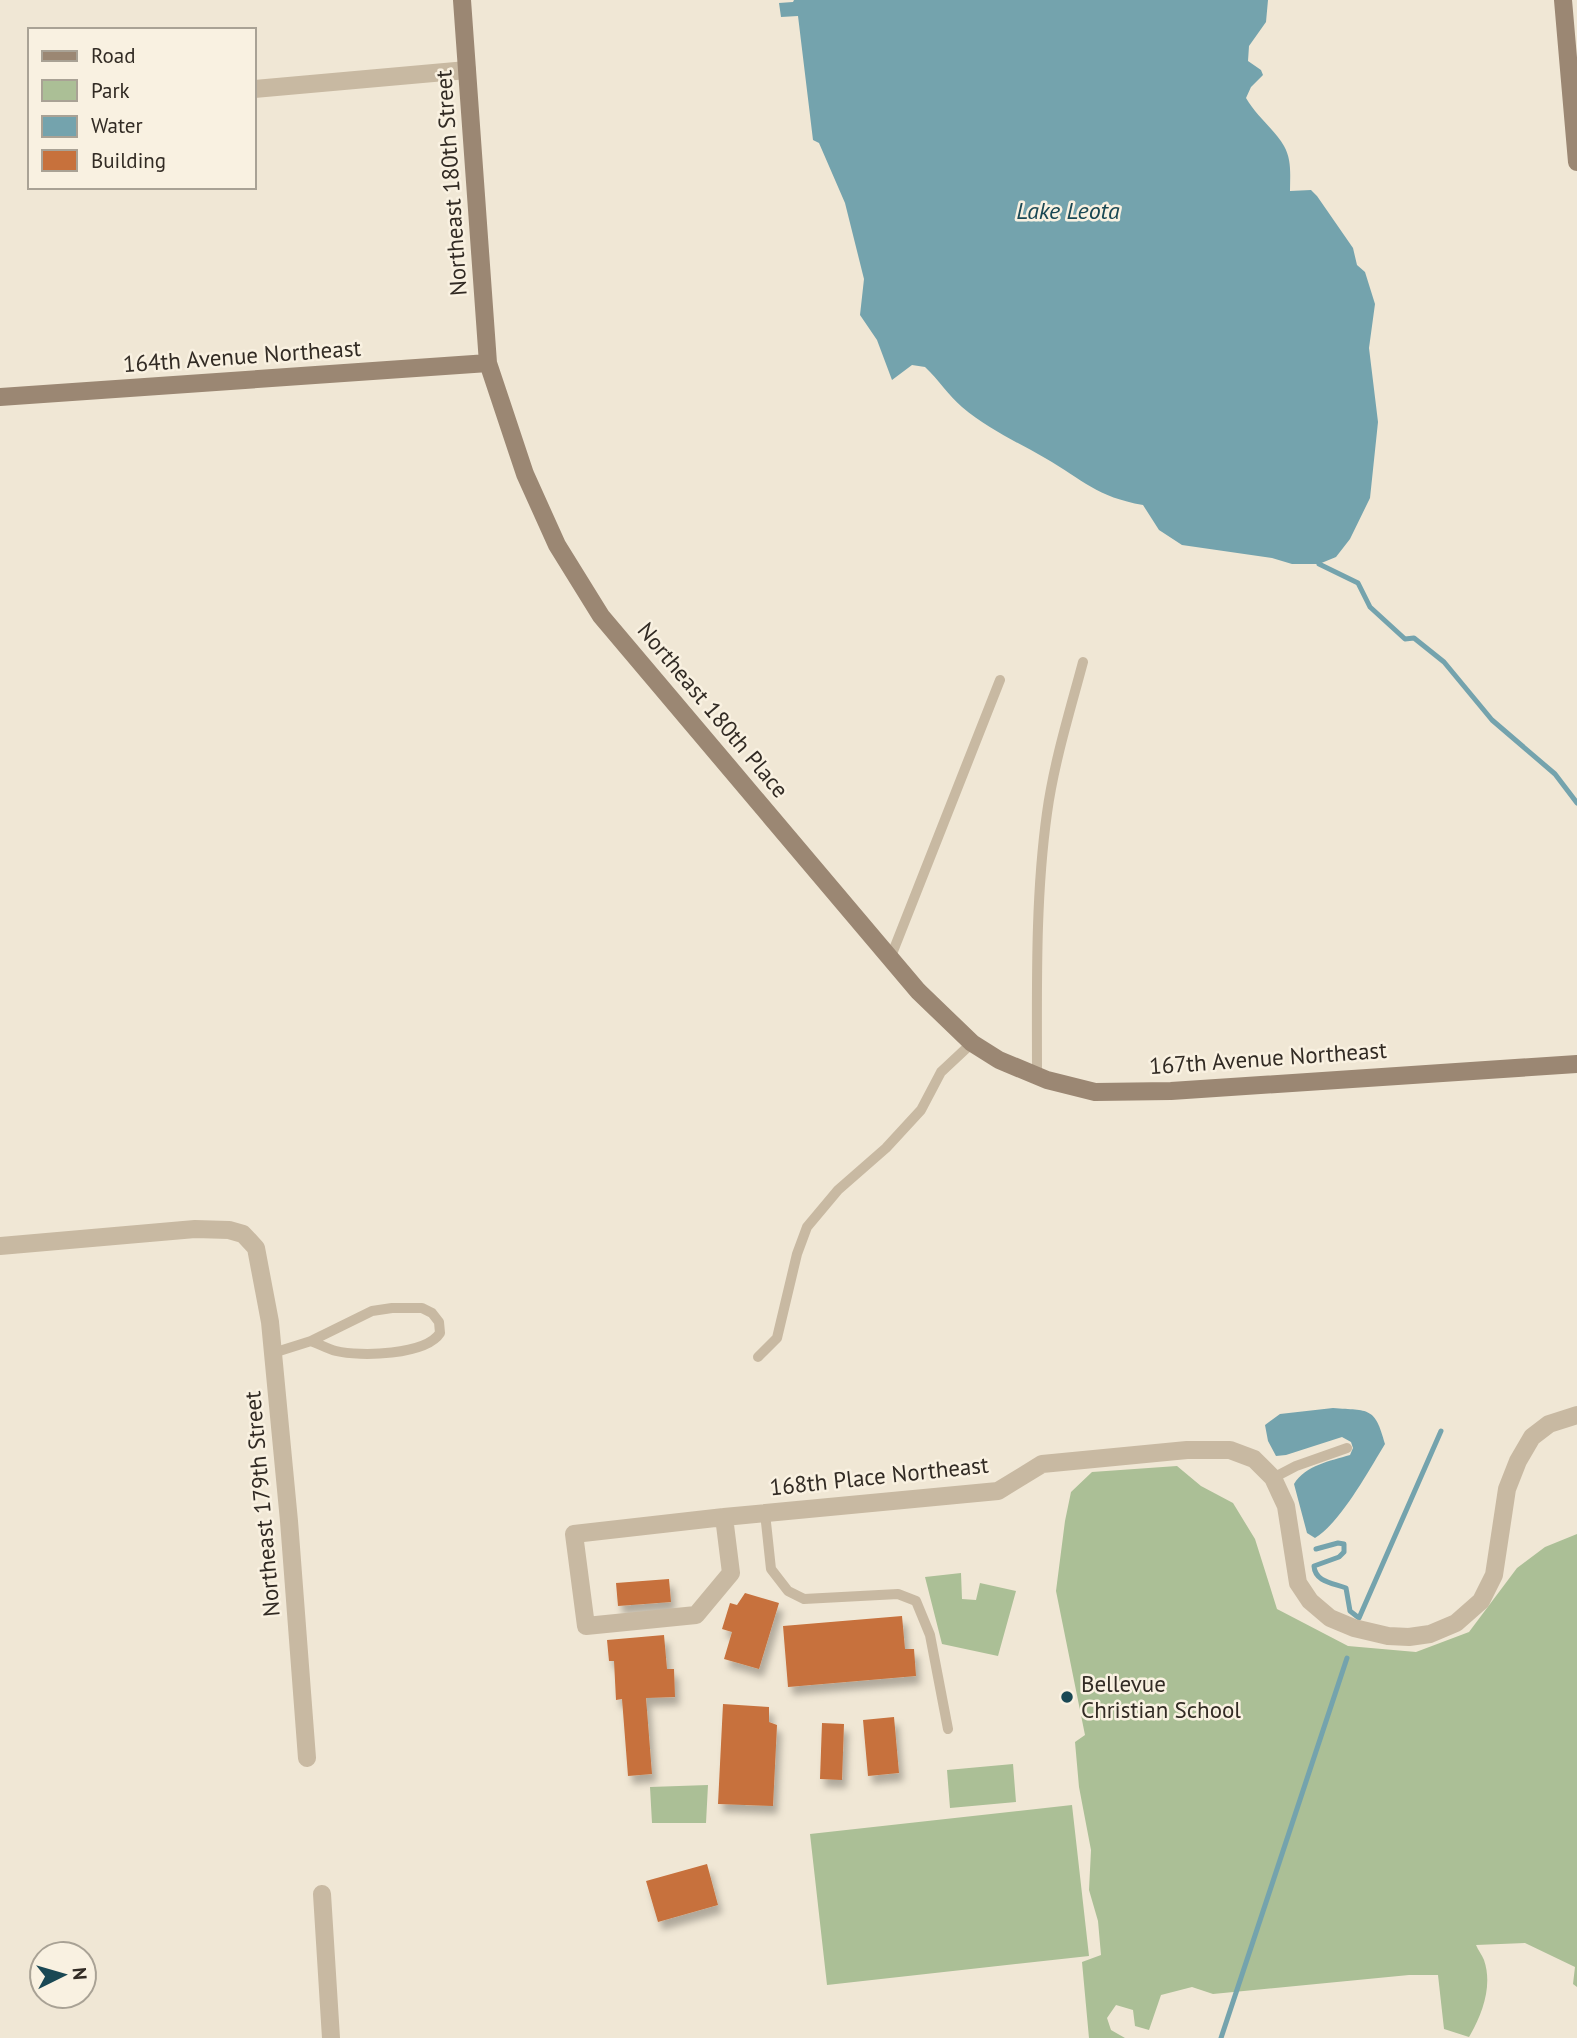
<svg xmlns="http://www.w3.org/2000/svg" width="1577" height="2038" font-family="'PT Sans',sans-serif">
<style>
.green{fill:#abbf96}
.water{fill:#74a3ad}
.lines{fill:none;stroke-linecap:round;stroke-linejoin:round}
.stream{stroke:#74a3ad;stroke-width:5}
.building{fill:#c7713c;filter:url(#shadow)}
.lane{stroke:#c8b9a2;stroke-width:10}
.street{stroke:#c8b9a2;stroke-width:18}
.secondary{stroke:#9b8773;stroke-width:18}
.poi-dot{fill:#1a4854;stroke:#f9f1e1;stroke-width:2.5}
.labels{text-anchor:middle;stroke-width:5;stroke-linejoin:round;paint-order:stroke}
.street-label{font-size:23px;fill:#322b24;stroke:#f9f1e1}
.poi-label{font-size:23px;fill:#322b24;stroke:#f9f1e1;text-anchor:start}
.water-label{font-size:24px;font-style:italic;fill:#1a4854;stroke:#f9f1e1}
</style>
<defs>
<filter id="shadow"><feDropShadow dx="4.5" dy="8" stdDeviation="3.5" flood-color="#0004"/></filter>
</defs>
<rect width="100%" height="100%" fill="#f0e7d5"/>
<path class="green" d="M1177 1466 1201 1486 1233 1503 1255 1539 1277 1609 1348 1646 1416 1652 1469 1632 1517 1568 1545 1547 1577 1534V1987L1573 1984 1575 1967 1525 1943 1476 1945C1478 1950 1482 1955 1484 1960 1493 1986 1482 2015 1469 2037L1444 2029 1438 1975H1409L1213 1994 1192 1987 1161 1995 1149 2030 1135 2026 1133 2010 1116 2005 1107 2018 1111 2030 1125 2038H1089L1082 1962 1101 1955 1098 1921 1089 1890 1091 1850 1079 1787 1075 1742 1085 1735 1056 1591 1065 1521 1071 1492 1092 1472Z
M961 1573 962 1599 976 1600 980 1583 1016 1591 998 1656 942 1644 925 1577Z
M1013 1764 1016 1802 950 1808 947 1770Z
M708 1785 706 1823H652L650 1787Z
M1072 1805 1089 1956 827 1985 810 1834Z"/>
<path class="water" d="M794 0H1268L1266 22 1249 46 1248 61 1261 70 1263 75 1251 87 1246 98C1257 117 1275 130 1284 146 1292 160 1290 176 1290 191L1311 190 1317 196 1353 248 1357 265 1365 272 1375 304 1369 348 1378 422 1370 498 1350 539 1336 557 1319 564H1292L1272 558 1182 545 1159 530 1143 505C1097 497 1083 480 1045 458 1017 442 988 429 962 407 948 395 939 380 925 367L912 365 892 380 877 340 860 315 864 279 845 203 819 143 813 140 798 16 781 17 779 3 793 2Z
M1333 1408C1369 1411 1375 1406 1385 1444 1369 1470 1341 1522 1315 1538L1307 1533 1294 1484C1306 1465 1330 1461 1350 1455L1353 1448 1351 1442 1342 1437 1286 1455 1276 1456 1268 1441 1265 1425 1280 1414Z"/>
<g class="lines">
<path class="stream" d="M1319 564 1358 583 1370 607 1405 639 1414 638 1444 662 1492 720 1555 774 1577 803
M1316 1549 1338 1543 1344 1544V1552L1339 1557 1314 1566C1315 1582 1333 1583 1346 1588L1350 1611 1359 1618 1441 1431
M1221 2038 1347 1658"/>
</g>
<path class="building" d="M669 1579 671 1602 618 1606 616 1583Z
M745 1593 779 1603 759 1669 724 1659 732 1632 722 1629 730 1603 737 1605Z
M902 1616 905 1649H914L916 1676 788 1687 783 1626Z
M664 1635 667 1669H674L675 1697 646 1698 652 1774 628 1776 622 1699 616 1700 614 1661H609L607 1640Z
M723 1704 769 1707V1722L777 1725 773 1806 718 1804Z
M894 1717 899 1773 868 1776 863 1720Z
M822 1723 844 1724 842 1780 820 1779Z
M707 1864 718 1905 658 1922 646 1881Z"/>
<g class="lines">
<path class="lane" d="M890 959 1000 680
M1037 1076C1037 989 1035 899 1047 813 1054 762 1070 711 1083 662
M273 1353 311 1341 372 1311 392 1308H422L432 1313 439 1322 440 1333C426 1355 360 1357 336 1351 328 1349 319 1344 311 1341
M758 1357 777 1338 797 1254 807 1227 838 1190 886 1148 921 1110 941 1072 972 1043
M1273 1478 1296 1466 1347 1448
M765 1513 771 1569 788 1591 804 1599 898 1594 916 1601 930 1635 948 1729"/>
<path class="street" d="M254 89 467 70
M0 1246 195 1229 229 1230 243 1234 256 1248 270 1322 289 1521 307 1758
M724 1517 731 1573 696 1615 586 1626 574 1534 724 1517 998 1491 1042 1464 1187 1450H1230L1254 1459 1273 1478 1286 1506 1298 1583 1310 1601 1330 1618 1354 1628 1388 1636 1409 1637 1430 1634 1456 1623 1481 1601 1494 1575 1507 1489 1518 1461 1532 1437 1549 1424 1577 1415
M322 1894 331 2038"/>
<path class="secondary" d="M462 0 488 363 525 474 557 545 601 616 918 991 972 1043 999 1060 1047 1080 1095 1092 1171 1091 1577 1064
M1563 0 1577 162
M0 397 488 363"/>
</g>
<circle class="poi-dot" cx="1067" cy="1697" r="7"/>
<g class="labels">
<g class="street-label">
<text transform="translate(451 183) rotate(-94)" y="8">Northeast 180th Street</text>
<text transform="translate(242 356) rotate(-4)" y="8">164th Avenue Northeast</text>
<text transform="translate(713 710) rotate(50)" y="8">Northeast 180th Place</text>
<text transform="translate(1268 1058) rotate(-4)" y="8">167th Avenue Northeast</text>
<text transform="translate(879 1476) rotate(-6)" y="8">168th Place Northeast</text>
<text transform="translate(262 1504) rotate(-95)" y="8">Northeast 179th Street</text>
</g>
<g class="poi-label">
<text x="1081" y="1692">Bellevue<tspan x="1081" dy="26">Christian School</tspan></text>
</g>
<g class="water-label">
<text x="1068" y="219">Lake Leota</text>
</g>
</g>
<rect x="28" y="28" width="228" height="161" fill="#f9f1e1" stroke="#a9a295" stroke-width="2"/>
<rect x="42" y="51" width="35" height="10" fill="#9b8773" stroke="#a9a295" stroke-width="2"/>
<text x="91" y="63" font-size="21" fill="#322b24">Road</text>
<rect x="42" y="80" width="35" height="21" fill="#abbf96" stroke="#a9a295" stroke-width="2"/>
<text x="91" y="98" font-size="21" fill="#322b24">Park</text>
<rect x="42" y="116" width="35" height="21" fill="#74a3ad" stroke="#a9a295" stroke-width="2"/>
<text x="91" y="133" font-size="21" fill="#322b24">Water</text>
<rect x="42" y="150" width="35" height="21" fill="#c7713c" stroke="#a9a295" stroke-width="2"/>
<text x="91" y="168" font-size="21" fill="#322b24">Building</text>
<g transform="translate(63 1975) rotate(85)"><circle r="33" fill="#f9f1e1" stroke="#a9a295" stroke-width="2"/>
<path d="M0-5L12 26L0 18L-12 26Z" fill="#1a4854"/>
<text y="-10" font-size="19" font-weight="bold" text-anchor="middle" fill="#322b24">N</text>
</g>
</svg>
